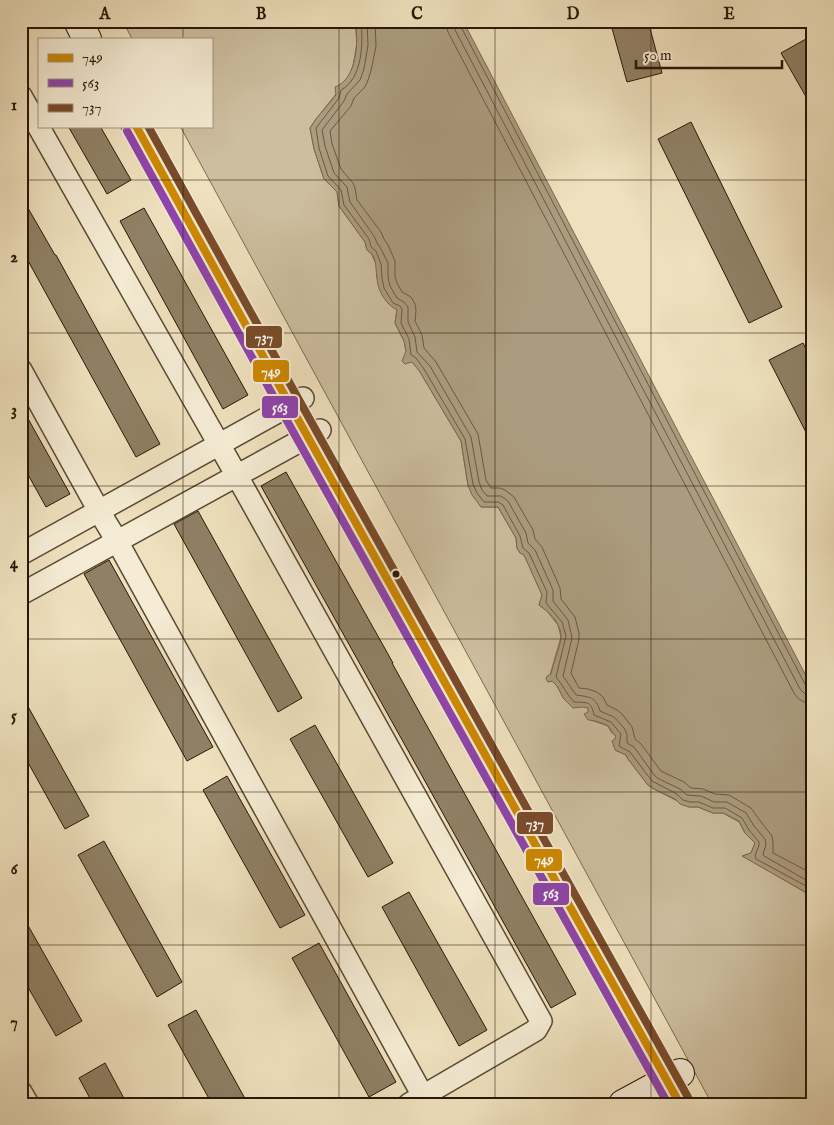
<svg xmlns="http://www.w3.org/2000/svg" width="834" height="1125" font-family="'IM FELL English',serif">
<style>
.green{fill:#cdbe9f;stroke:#7b6a52}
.water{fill:#ac9c7f;stroke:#78664e}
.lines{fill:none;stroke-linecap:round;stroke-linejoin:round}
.shore{stroke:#6a5942;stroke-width:1}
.building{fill:#908065;stroke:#291605}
.street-casing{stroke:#5a4933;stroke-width:24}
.secondary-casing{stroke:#291605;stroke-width:30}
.street{stroke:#f5ecd5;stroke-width:21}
.secondary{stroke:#f5ecd5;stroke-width:28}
.bus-1-casing{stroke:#f5ecd5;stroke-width:11}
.bus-2-casing{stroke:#f5ecd5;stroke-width:11}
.bus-3-casing{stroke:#f5ecd5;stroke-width:11}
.bus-1{stroke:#ce8901;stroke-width:8}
.bus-2{stroke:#8e44ad;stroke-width:8}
.bus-3{stroke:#7a4b2a;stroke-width:8}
.grid{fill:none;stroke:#291605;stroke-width:1;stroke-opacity:0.55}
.bus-dot{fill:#291605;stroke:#f5ecd5;stroke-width:2}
.line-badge{stroke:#f5ecd5;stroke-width:2}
.badge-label{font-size:14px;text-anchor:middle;font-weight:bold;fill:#fff}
.neatline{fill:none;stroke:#291605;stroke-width:2}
.grid-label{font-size:16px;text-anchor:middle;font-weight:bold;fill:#291605}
</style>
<rect width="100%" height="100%" fill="#efe1be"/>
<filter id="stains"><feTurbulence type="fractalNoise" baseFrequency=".004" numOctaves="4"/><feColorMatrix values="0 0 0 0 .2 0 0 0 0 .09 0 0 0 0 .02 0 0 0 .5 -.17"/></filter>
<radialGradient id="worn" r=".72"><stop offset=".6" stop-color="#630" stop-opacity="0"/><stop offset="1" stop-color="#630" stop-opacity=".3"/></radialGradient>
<path class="green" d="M123 21H355L357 43 353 66 349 76 341 85 336 94 316 119 310 128 314 149 324 179 337 192 339 206 365 242 367 250 371 253 377 266V278L397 310 395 323 404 341 406 351 420 372 461 441 468 485 481 507H498L516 538 517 548 520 553 524 554 542 595 539 605 547 611 558 625 561 637 548 682 552 681 557 686 564 699 588 708 591 720 608 726 611 732 616 736 615 750 626 755 628 759 648 785 654 789 689 807H698L713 813H723L739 822 745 833 755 843 751 853 743 856 805 892 813 905V1104H712L180 126H211V39H132Z"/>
<path class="water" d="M355 21H463L813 689V906L805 892 742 856 751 853 755 843 745 833 739 821 723 813H713L698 807H689L680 804 675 799 654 789 648 785 628 759 626 755 615 750 612 741 615 739 616 736C612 733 611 729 608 726 604 723 592 720 588 720L584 714 588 712V708L583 707 573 708 564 699 557 686 552 681 548 682 546 679 547 676 551 674C553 663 560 648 561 638 562 624 549 612 539 605L542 595 524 555 520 553 517 548 516 538 498 507H481L472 495 468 485 461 441 420 372 412 362 405 364 402 361 406 351 404 341 395 323 397 310C386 304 378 292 377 278 375 267 378 257 367 250L365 242 339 206 337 192 324 179 314 149 310 128 316 119 336 95 335 87C357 79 359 41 355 21Z"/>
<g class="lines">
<path class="shore" d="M361 21C363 43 363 78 341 90L339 98 316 128 319 148 328 176 341 190 344 205 369 239 371 247 376 251 381 264 382 278 384 288 393 303 400 306 402 309 401 323 409 339 411 355 416 358 424 369 465 439 473 484 477 493 484 502H498L503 505 520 536 523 548 529 553 547 592 546 603 562 622 566 636 556 677C563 685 567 695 574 702 587 703 591 700 594 715L611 722 621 734 619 746 630 752 652 781 677 794 683 800 690 802H699L713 808H725L742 818 749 830 759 842V845L755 856 756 859 808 887 813 895
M367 21 368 45 364 69 360 80 347 94 344 101 322 130 325 146 334 173 347 187 350 202 374 236 377 243 381 249 388 263V277L390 286 397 298 404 302 408 307V322L415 337 417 352 430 366 471 437 479 482 482 490 487 496H501L508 501 526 533 528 543 535 550 553 590V601L568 620 572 638 563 676 576 695C590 697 596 697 600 711L614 717 624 728 627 734V743L634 747 655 776 659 779 680 789 687 795 701 796 714 802H727L746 813 754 826 765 839 766 845 763 854 764 856 813 884
M375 21 376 46 371 71 367 83 364 88 354 98 351 106 330 131 332 144 341 169 353 183 355 188 357 200 381 232 384 239 388 245 395 261V276L397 283 402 292 411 297 415 304 416 310 415 321 422 335 424 348 436 362 478 434 486 480 491 488H500L505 490 514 497 533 530 535 539 542 547 560 588 561 599 575 617 579 633V639L571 673 579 688 588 689 597 692 603 697 607 705 617 710 622 714 632 727 635 739 641 744 661 771 684 782 691 788 703 789 715 794 729 795 751 808 761 822 772 836 773 843V853L813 874
M445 21 448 32 794 693C798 700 804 703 813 704
M453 21 454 28 800 689 806 695 813 696
M459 21 460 25 806 686 809 689 813 690"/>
</g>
<path class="building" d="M610 21H648L662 73 627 82Z
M813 35V109L781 53Z
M691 122 782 307 749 323 658 139Z
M68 126H100L131 180 107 194Z
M21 196 55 255H56L160 444 136 457 21 248Z
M144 208 248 395 223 409 120 221Z
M803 343 813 362V446L769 360Z
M21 406 70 494 46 507 21 462Z
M286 472 393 663H392L576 994 551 1008 261 486Z
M198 511 302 698 278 712 174 524Z
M109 560 213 747 187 761 84 574Z
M21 694 89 816 65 829 21 750Z
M315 725 393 863 368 877 290 739Z
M227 776 305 915 280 928 203 790Z
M104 841 182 982 157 997 78 855Z
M409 892 487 1030 459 1046 382 907Z
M21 913 82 1021 56 1036 21 975Z
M319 943 396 1082 369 1097 292 958Z
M196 1010 248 1104H212L168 1025Z
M105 1063 127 1104H93L79 1078Z"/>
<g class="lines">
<defs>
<path id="street" d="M21 96 237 476 541 1021 536 1030 409 1104
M21 370 99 511 117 541 423 1096
M21 554 303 398
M21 594 320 430
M21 1092 28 1104"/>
<path id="secondary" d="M78 21 87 39
M136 126 290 405 680 1104
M623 1104 680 1073"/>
</defs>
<use href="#street" class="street-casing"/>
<use href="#secondary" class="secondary-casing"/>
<use href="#street" class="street"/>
<use href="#secondary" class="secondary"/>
<defs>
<path id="bus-1" d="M136 126 290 405 680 1104"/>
<path id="bus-2" d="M127 131 281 410 668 1104"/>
<path id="bus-3" d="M148 126 299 400 689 1099"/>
</defs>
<use href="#bus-1" class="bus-1-casing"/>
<use href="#bus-2" class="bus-2-casing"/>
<use href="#bus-3" class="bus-3-casing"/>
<use href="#bus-1" class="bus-1"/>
<use href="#bus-2" class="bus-2"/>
<use href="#bus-3" class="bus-3"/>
</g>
<path class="grid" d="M183 21V39M339 21V1104M495 21V1104M651 21V1104M183 126V1104M21 180H813M21 333H813M21 486H813M21 639H813M21 792H813M21 945H813"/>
<circle class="bus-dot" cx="396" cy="574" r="4.5"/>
<g class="line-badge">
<rect x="245" y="325" width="38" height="24" rx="5" fill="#7a4b2a"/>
<rect x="252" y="359" width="38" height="24" rx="5" fill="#ce8901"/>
<rect x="261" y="395" width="38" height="24" rx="5" fill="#8e44ad"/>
<rect x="516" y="811" width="38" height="24" rx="5" fill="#7a4b2a"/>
<rect x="525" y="848" width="38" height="24" rx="5" fill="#ce8901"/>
<rect x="532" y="882" width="38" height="24" rx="5" fill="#8e44ad"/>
</g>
<g class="badge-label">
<text x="264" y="342">737</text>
<text x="271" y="376">749</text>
<text x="280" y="412">563</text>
<text x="535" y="828">737</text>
<text x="544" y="864">749</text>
<text x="551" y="898">563</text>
</g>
<rect width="834" height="1125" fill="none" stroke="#efe1be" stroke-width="55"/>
<rect x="38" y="38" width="175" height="90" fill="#f5ecd5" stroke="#a39682"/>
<rect x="48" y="54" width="25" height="8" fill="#ce8901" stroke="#a39682"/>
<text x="82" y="62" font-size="15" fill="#291605">749</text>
<rect x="48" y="79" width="25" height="8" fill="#8e44ad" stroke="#a39682"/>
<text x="82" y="88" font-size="15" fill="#291605">563</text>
<rect x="48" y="104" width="25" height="8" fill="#7a4b2a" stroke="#a39682"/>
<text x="82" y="112" font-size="15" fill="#291605">737</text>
<path d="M636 60v8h146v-8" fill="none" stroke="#291605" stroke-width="2.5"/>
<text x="644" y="60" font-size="15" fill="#291605" stroke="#f5ecd5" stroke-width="4" paint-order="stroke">50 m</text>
<rect x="28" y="28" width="778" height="1070" class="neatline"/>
<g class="grid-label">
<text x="105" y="19">A</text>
<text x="261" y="19">B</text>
<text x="417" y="19">C</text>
<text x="573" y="19">D</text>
<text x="729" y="19">E</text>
<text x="14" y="110">1</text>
<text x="14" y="262">2</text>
<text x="14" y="415">3</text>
<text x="14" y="568">4</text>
<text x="14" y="721">5</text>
<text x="14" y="874">6</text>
<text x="14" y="1027">7</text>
</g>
<rect width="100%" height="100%" filter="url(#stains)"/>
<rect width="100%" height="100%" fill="url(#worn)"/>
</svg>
